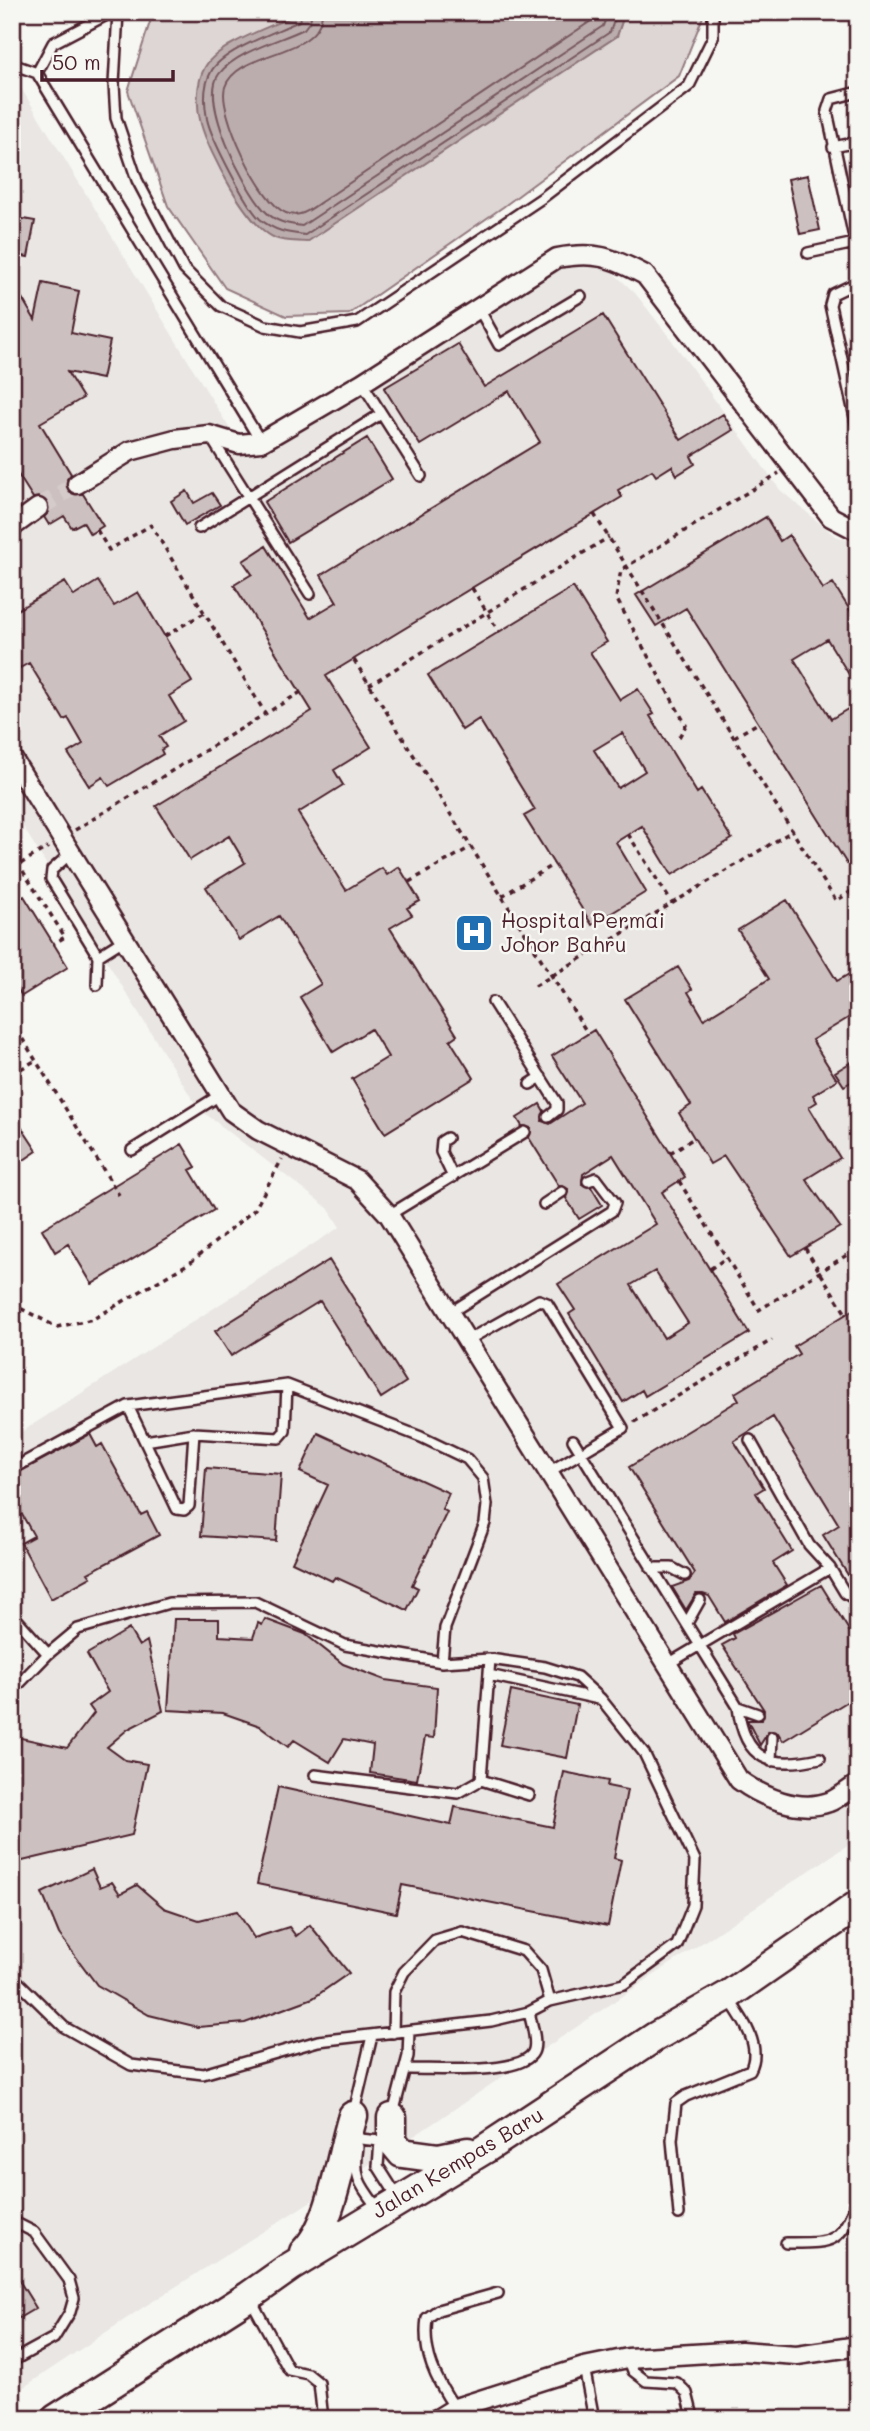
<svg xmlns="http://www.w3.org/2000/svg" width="870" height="2431" font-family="Mali,sans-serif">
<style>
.built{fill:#e9e6e3}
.green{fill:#ddd6d5;stroke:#947a80;stroke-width:2}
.water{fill:#bbadae;stroke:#8e747a;stroke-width:2}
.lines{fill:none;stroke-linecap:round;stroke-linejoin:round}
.shore{stroke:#77585f;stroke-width:2}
.building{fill:#ccc1c0;stroke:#4a1f2b;stroke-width:2;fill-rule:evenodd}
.street-tunnel{stroke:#d4cbca;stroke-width:18;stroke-dasharray:18 9;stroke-linecap:butt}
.lane-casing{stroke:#4a1f2b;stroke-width:14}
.street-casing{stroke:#4a1f2b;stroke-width:23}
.primary-casing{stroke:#4a1f2b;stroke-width:33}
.path{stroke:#4a1f2b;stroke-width:3.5;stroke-dasharray:5 5;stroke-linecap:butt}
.lane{stroke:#f6f6f2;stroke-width:9}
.street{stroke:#f6f6f2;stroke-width:18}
.primary{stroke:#f6f6f2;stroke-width:28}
.labels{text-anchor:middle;stroke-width:5;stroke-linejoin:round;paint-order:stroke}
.poi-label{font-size:21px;fill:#4a1f2b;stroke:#f6f6f2;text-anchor:start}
.street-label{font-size:21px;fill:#4a1f2b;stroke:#f6f6f2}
</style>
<rect width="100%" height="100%" fill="#f6f6f2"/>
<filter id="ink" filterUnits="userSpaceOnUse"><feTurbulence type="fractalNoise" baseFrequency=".0143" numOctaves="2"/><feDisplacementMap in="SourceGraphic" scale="14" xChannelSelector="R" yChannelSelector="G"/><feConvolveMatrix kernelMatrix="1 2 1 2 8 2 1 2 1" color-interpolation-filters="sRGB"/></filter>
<g filter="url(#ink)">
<path class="built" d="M16 80 239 444 518 282 566 262 609 269 635 293 670 338 780 490 835 536 858 543V1838L414 2136 142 2308 12 2395V1438L340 1227 328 1208 198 1108 12 809V83Z"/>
<path class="green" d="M162 12H302L230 45 515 101 617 36 625 12 704 14 679 76 503 207 349 314 286 316 225 288 168 206 128 91 151 19Z"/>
<path class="water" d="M302 12H625L617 36 307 242C298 241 284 242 275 238 247 226 209 153 201 124 196 106 196 83 205 67 218 43 278 24 302 12Z"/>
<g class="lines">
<path class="shore" d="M303 12 299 21C277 32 222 50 211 72 203 86 204 103 207 119 211 138 246 206 260 219 274 231 287 233 305 235L610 32 617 12
M312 12 310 21 304 29C279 41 237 51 219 74 199 101 244 188 264 210 275 222 287 224 302 226L603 26 608 12
M322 12C321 58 238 49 225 87 217 111 261 204 286 213 301 219 312 208 324 200L594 19 597 12"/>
</g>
<path class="building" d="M808 175 820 230 800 234 788 179Z
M12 217 35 221 28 257 12 254Z
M43 283 79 291 71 333 110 341 102 379 67 372 83 398 40 423 71 474 67 479V489L72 494H83L103 526 90 534 83 522 72 528 64 516 49 525 44 517 49 512 48 502 42 497 33 498 12 465V303L22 298 35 320Z
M603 315 681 440 723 414 733 430 691 456 695 464 677 475 672 466 656 476 652 470 618 490 622 497 326 676 371 747 334 770 343 785 298 813 346 890 382 868 387 875 399 867 420 901 407 908 412 915 390 928 457 1035 450 1040 474 1078 385 1133 352 1079 388 1057 371 1029 333 1052 300 997 321 984 279 916 239 940 206 887 245 863 229 836 190 860 156 806 312 711 234 585 252 574 243 561 266 546 310 618 337 602 321 575 540 442 509 391 420 445 384 388 458 344 484 387Z
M367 438 392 479 288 542 264 502Z
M187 491 194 503 212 493 220 505 185 525 171 501Z
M766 517 780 541 789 535 823 589 833 583 858 623V689L827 639 794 659 831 719 858 703V777L850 782 858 795V858L847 864 686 608 656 626 636 595Z
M98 581 114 606 138 592 192 682 169 696 184 721 159 736 166 747 161 750 163 754 109 786 103 777 89 786 68 753 83 744 68 718 64 720 29 663 20 668 12 655V613L65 582 74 596Z
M573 587 607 642 590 652 620 700 638 689 654 714 650 716 697 793 701 790 732 839 672 875 642 826 616 842 646 892 592 925 524 816 535 810 479 719 462 730 428 675ZM622 733 645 771 618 788 594 750Z
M24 896 68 967 22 996 12 981V903Z
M787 900 837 981 858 969V1012L812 1040 837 1080 813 1095 817 1102 809 1107 840 1158 806 1179 840 1227 791 1256 724 1156 710 1164 679 1113 691 1105 625 999 678 967 692 989 688 992 704 1019 769 979 738 930Z
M594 1030 685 1177 662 1192 749 1333 645 1396 642 1390 623 1402 569 1314 575 1310 558 1284 656 1224 613 1155 583 1174 582 1184 591 1187 602 1205 579 1219 566 1198 568 1189 559 1186 529 1138 531 1128 522 1126 517 1118 540 1104 544 1111 542 1121 550 1124 582 1103 552 1056ZM655 1271 688 1323 664 1338 631 1285Z
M858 1058V1078L844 1086 835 1072Z
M12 1113 37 1151 12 1168Z
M182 1144 196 1167 190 1170 214 1210 92 1284 68 1244 55 1252 42 1229Z
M329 1260 406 1382 381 1398 320 1301 231 1356 215 1331Z
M858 1307V1591L823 1535 839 1525 773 1417 734 1441 764 1488 756 1493 792 1551 773 1563 787 1585 725 1622 709 1596 703 1594H696L686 1610 672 1587 689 1581 695 1573 629 1467 739 1400 735 1393 799 1354 794 1346Z
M318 1433 449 1493 442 1509 447 1512 412 1585 418 1588 407 1610 335 1577 332 1581 292 1562 328 1485 300 1472Z
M90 1434 97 1447 102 1444 141 1515 147 1512 159 1535 88 1573 91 1577 51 1599 21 1543 34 1536 12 1497V1476Z
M206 1468 281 1474 276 1541 201 1536Z
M821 1585 858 1645V1695L783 1741 778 1733 769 1731 760 1745 747 1720H762L764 1710 722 1645 735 1638 733 1634Z
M174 1619H219V1636L253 1638 258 1623 262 1625 265 1619 305 1634 343 1664 385 1680 437 1687 434 1738 425 1737 417 1780 370 1773 373 1745 344 1739 330 1762 294 1740 288 1747 260 1726 223 1713 168 1710Z
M129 1629 139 1646 147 1641 163 1711 128 1729 107 1747 125 1760 147 1764 132 1835 14 1863 12 1736 67 1748 94 1713 89 1706 108 1692 87 1654Z
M511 1691 577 1705 567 1758 500 1745Z
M564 1772 608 1781 607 1786 627 1790 614 1858 621 1860 608 1926 402 1885 396 1913 257 1884 278 1787 451 1825 455 1807 553 1827Z
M92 1869 100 1887 112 1882 120 1894 137 1885 164 1908 199 1920 237 1911 254 1938 289 1927 296 1936 310 1925 349 1973 313 1998 245 2023 198 2027 149 2015 97 1985 59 1934 42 1893Z
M12 2269 36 2308 12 2322Z"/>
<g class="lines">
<path class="street-tunnel" d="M38 508 77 484"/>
<defs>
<path id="lane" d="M118 12 114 84 116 118 137 180 184 269 221 306 265 326 300 332 357 322 542 198 689 86 713 37V12
M12 64 37 73 261 442
M37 73 53 43 112 12
M858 92 831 99 827 111 858 256
M833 147 858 142
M808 253 855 243
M858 282 833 294 830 305 858 431
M479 309 499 345 581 296
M362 383 421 476
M210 436 310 594
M199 528 381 414
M71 853 52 870 51 879 98 956 97 985
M98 956 125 939
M493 1002 557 1103V1110L548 1117
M530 1084 541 1077
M447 1138 442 1141 441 1152 453 1177
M132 1150 220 1095
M544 1204 562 1192
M389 1215 525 1132
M448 1314 612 1211 615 1203 596 1178 588 1181
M466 1341 539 1300 547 1303 623 1428 547 1473
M128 1406 177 1509 184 1510 189 1506 194 1433
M573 1440 738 1707C744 1761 771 1769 820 1758
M750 1440 809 1545 830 1568 845 1593 858 1601
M145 1441 194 1433 279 1438 285 1431 287 1385
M12 1469 128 1406 287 1385 421 1437 467 1459 483 1478 487 1505 485 1523 445 1628 442 1662
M651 1568H672L685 1575
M12 1614 48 1654
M687 1623 700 1600
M668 1664 830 1568
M489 1675 599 1699
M12 1691 48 1654 78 1629 169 1603 255 1602 345 1645 442 1662 490 1659 545 1667 577 1677 601 1699 644 1753 695 1860 693 1905 677 1945 624 1984 550 2001 529 2012 491 2021 318 2041 203 2074 131 2065 64 2027 12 1976
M738 1707 758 1714
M771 1761 772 1737
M315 1775 458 1793 481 1780 490 1659
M481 1780 529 1795
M393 2033 394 1992 404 1972 435 1940 462 1932 524 1951 541 1970 550 2001
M405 2069C432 2068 515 2076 532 2054 539 2045 531 2022 529 2012
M354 2112 372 2036
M393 2114 408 2056 409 2031
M353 2133 360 2139 380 2141
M384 2137 380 2141 378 2166 397 2196
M358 2147C353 2179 361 2186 379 2210
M679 2214 672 2140 676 2103 686 2096 750 2070C763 2046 742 2018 728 1998
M12 2221 34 2232 69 2280 74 2298 70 2312 54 2338 12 2361
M786 2243C833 2243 840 2245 858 2198
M250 2298 289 2370 308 2374 319 2383 323 2419
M628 2358 633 2371 646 2381 677 2383 687 2393 693 2417
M584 2367 594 2419
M455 2408C436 2380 422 2353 427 2318L438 2310 498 2293"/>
<path id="street" d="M77 484 130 451 175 439 209 435 239 444 261 442 362 383 557 258C595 251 611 257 645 275L831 517 858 531
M12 527 38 508
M12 758 231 1111 258 1130 357 1180 389 1215 739 1780C762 1797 799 1813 829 1802 839 1798 849 1789 858 1784
M437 2419 455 2408 584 2367 628 2358 741 2351 797 2355 858 2346"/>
<path id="primary" d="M392 2118V2141L402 2153 439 2158 468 2152
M304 2252C333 2224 340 2157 353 2116
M56 2419 249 2296 290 2267 485 2149 655 2037 727 1996 858 1905"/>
</defs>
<use href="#lane" class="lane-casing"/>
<use href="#street" class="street-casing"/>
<use href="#primary" class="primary-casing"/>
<path class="path" d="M594 514 836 901 858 887
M97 530 109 550 151 525 265 713
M472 588 499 632
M165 636 204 613
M354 660 588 1034
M369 685 609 537
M679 737 686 725 616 598 621 570 779 473
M734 737 758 723
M75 830 301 692
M628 834 672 903
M12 854 65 937 53 944
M12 869 48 847
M409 882 471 847
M502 896 554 864
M535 986 794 830
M12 1022 119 1195
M12 1074 36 1060
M670 1153 694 1138
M679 1181 759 1310 858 1248
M805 1248 846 1314
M710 1269 726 1258
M12 1304 57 1327 93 1319 191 1262 255 1209 282 1159
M634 1422 772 1340"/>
<use href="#lane" class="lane"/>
<use href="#street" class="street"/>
<use href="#primary" class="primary"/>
</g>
</g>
<defs>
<symbol id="hospital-square" viewBox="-11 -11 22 22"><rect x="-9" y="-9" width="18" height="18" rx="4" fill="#1f6fb2" stroke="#f6f6f2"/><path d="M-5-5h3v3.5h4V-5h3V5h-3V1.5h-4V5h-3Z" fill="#fff"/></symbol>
</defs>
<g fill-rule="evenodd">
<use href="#hospital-square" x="452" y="911" width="44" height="44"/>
</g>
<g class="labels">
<g class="poi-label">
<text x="501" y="928">Hospital Permai<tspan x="501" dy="24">Johor Bahru</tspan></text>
</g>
<g class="street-label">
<text transform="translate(458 2163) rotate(-31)" y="7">Jalan Kempas Baru</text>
</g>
</g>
<rect width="870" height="2431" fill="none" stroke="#f6f6f2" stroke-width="42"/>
<rect x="21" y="21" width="828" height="2389" fill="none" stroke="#4a1f2b" stroke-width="2.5" filter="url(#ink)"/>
<path d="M42 70v10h131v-10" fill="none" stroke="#4a1f2b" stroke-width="3.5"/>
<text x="52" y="70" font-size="21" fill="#4a1f2b" stroke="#f6f6f2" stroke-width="5" paint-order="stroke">50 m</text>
</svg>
